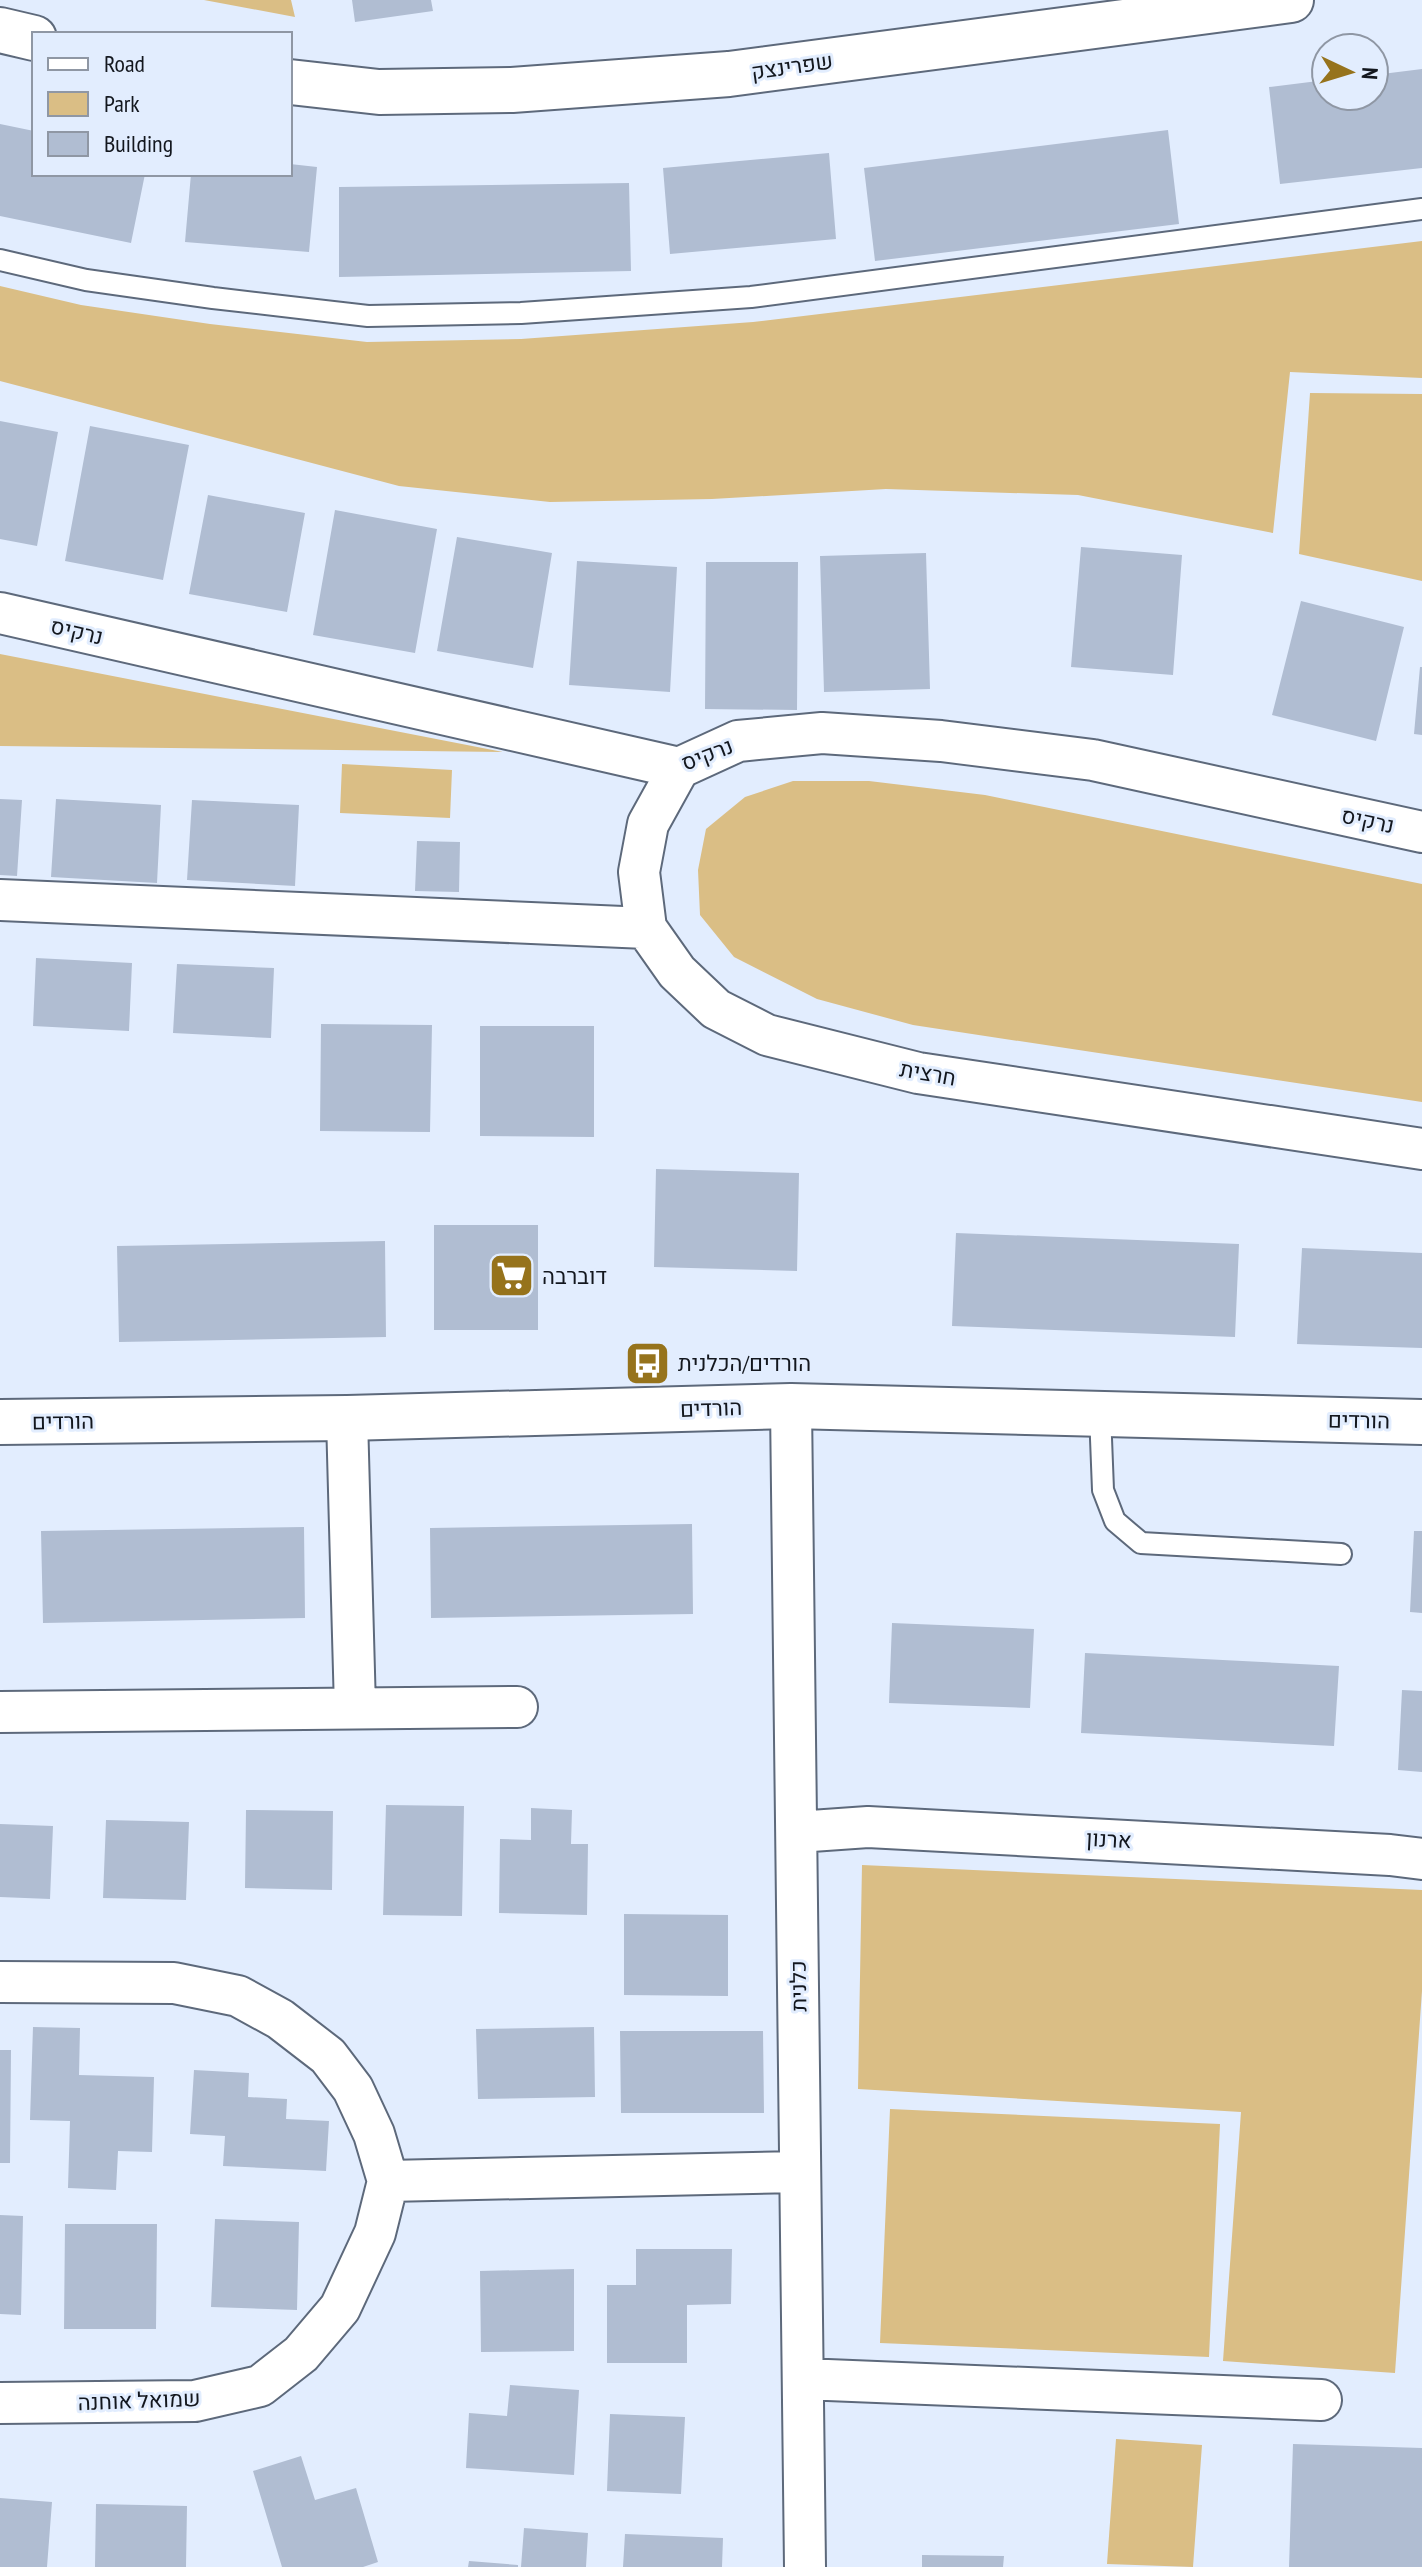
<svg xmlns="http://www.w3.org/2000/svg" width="1422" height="2567" font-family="'PT Sans Narrow',Heebo,sans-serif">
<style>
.green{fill:#dabe85}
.building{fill:#b0bdd2}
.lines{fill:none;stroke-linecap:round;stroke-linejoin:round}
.lane-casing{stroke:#5d697b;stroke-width:24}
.street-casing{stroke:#5d697b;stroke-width:44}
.secondary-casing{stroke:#5d697b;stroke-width:48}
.lane{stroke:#fff;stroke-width:20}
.street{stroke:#fff;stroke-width:40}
.secondary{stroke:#fff;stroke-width:44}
.labels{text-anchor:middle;stroke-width:6;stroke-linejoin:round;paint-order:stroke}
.street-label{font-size:22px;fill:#13171e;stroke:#e2edfe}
.poi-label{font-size:22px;fill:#13171e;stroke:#e2edfe;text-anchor:start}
</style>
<rect width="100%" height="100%" fill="#e2edfe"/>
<path class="green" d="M204 0H291L295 17Z
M1422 241V378L1290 372 1273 533 1078 495 886 489 712 499 550 502 399 486 0 381V286L81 305 210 324 367 342 521 339 753 322Z
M1310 393 1422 394V581L1299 554Z
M0 654 503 752 0 746Z
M342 764 452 770 450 818 340 813Z
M793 781H869L985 795 1422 884V1102L913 1025 817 999 734 957 700 915 698 870 706 829 745 797Z
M862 1865 1422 1890V1991L1395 2373 1223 2361 1241 2112 858 2089Z
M890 2109 1220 2124 1209 2357 880 2343Z
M1116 2439 1202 2445 1193 2567 1107 2564Z"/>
<path class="building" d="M352 0H431L433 11 355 22Z
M1422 69V168L1280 184 1269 87 1326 80V96H1374V75Z
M0 124 34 131V174H145L131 243 0 216Z
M1168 130 1179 224 875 261 864 168Z
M829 153 836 239 670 254 663 168Z
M290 164 317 167 309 252 185 242 191 174H290Z
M629 183 631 271 339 277V187Z
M0 421 58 432 37 546 0 539Z
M90 426 189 445 163 580 65 561Z
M208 495 305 513 287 612 189 594Z
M335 510 437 529 415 653 313 635Z
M457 537 552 553 533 668 437 651Z
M1081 547 1182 555 1173 675 1071 667Z
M926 553 930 689 824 692 820 556Z
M577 561 677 567 670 692 569 685Z
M706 562H798L797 710 705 709Z
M1301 601 1404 627 1376 741 1272 715Z
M1420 667H1422V735L1414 734Z
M0 799 22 800 17 876 0 875Z
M56 799 161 805 157 883 51 877Z
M192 800 299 805 295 886 187 880Z
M417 841 460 842 459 892 415 891Z
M36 958 132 963 129 1031 33 1026Z
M177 964 274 968 271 1038 173 1033Z
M321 1024 432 1025 430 1132 320 1131Z
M480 1026H594V1137L480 1136Z
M656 1169 799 1173 797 1271 654 1267Z
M434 1225H538V1330H434Z
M956 1233 1239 1244 1235 1337 952 1326Z
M385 1241 386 1337 119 1342 117 1246Z
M1302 1248 1422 1253V1348L1297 1344Z
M692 1524 693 1614 431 1618 430 1528Z
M304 1527 305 1618 43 1623 41 1531Z
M1414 1531H1422V1613L1410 1612Z
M892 1623 1034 1629 1030 1708 889 1703Z
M1085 1653 1339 1666 1334 1746 1081 1733Z
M1402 1690 1422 1691V1772L1398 1770Z
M386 1805 464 1806 462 1916 383 1915Z
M531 1808 572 1810 571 1844H588L587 1915 499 1913 500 1839 531 1840Z
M246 1810 333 1811 332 1890 245 1888Z
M106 1820 189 1822 186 1900 103 1898Z
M0 1824 53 1826 50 1899 0 1897Z
M624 1914 728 1915V1996L624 1995Z
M33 2027 80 2028 79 2075 154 2077 152 2152 118 2151 116 2190 68 2188 70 2121 30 2120Z
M594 2027 595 2097 478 2099 476 2029Z
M620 2031H763L764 2113H621Z
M0 2050H11L10 2163H0Z
M194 2070 249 2073 248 2097 287 2099 286 2119 329 2121 326 2171 223 2166 225 2136 190 2134Z
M0 2215 23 2216 21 2315 0 2314Z
M215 2219 299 2222 297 2310 211 2307Z
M65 2224H157L156 2329H64Z
M636 2249H732L731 2304 687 2305V2363H607V2285H636Z
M574 2269V2351L481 2352 480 2271Z
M510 2385 579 2390 574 2475 466 2468 469 2413 507 2416Z
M610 2414 685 2417 681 2494 607 2491Z
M1293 2444 1422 2448V2567H1289Z
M301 2456 315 2500 356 2488 378 2562 363 2567H282L253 2471Z
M0 2498 52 2502 47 2567H0Z
M96 2504 187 2506 186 2567H95Z
M524 2528 588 2533 586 2567H521Z
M625 2534 723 2538 722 2567H623Z
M922 2555 1004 2556 1003 2567H922Z
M469 2561 518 2565V2567H468Z"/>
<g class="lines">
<defs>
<path id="lane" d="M0 260 86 280 213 298 368 316 521 313 751 297 1422 209
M1100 1413 1103 1490 1115 1521 1141 1543 1341 1554"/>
<path id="street" d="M0 613 679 768 738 741 822 733 941 741 1093 760 1422 832
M679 768 648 824 639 872 646 928 677 972 716 1009 767 1035 918 1073 1422 1149
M0 900 646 928
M791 1406 805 2567
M347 1418 355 1708
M0 1712 517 1707
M797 1832 868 1827 1390 1855 1422 1859
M0 1982 174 1983 238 1996 280 2019 328 2056 353 2089 374 2134 388 2181 375 2233 340 2308 301 2354 260 2386 195 2401 0 2403
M388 2181 800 2172
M803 2379 1321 2400"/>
<path id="secondary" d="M0 30 34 38
M290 82 379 92 512 90 729 74 1291 0
M0 1422 347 1418 791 1406 1422 1422"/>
</defs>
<use href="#lane" class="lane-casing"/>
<use href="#street" class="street-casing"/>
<use href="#secondary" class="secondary-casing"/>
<use href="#lane" class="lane"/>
<use href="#street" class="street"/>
<use href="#secondary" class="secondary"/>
</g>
<defs>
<symbol id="supermarket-square" viewBox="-11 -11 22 22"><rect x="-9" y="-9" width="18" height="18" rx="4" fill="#96731c" stroke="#e2edfe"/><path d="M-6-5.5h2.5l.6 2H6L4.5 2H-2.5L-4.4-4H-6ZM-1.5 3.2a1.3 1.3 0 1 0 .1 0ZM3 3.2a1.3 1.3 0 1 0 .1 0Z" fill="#fff"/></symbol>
<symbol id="bus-square" viewBox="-11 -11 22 22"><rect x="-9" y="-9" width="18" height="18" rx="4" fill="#96731c" stroke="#e2edfe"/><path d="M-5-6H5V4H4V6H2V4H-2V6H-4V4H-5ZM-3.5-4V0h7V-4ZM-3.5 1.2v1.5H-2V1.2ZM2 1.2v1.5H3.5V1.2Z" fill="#fff"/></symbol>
</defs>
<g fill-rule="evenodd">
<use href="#supermarket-square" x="486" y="1250" width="51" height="51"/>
<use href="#bus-square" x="622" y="1338" width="51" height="51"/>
</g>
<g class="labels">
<g class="street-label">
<text transform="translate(792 66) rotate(-8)" y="8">שפרינצק</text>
<text transform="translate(77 631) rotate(13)" y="8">נרקיס</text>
<text transform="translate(707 754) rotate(-21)" y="8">נרקיס</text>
<text transform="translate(1368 820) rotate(12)" y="8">נרקיס</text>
<text transform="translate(928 1073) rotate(10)" y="8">חרצית</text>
<text transform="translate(711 1408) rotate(-2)" y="8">הורדים</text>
<text transform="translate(1359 1420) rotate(1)" y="8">הורדים</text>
<text transform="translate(63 1421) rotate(-1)" y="8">הורדים</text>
<text transform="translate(1109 1839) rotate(3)" y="8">ארנון</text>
<text transform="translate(798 1986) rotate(-91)" y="8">כלנית</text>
<text transform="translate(139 2400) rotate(-2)" y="8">שמואל אוחנה</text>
</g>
<g class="poi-label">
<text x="542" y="1284">דוברבה</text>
<text x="678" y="1371">הורדים/הכלנית</text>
</g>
</g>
<rect x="32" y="32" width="260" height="144" fill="#e2edfe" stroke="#8f97a4" stroke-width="2"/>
<rect x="48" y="58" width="40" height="12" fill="#ffffff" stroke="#8f97a4" stroke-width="2"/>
<text x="104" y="72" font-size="24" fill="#13171e">Road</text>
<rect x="48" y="92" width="40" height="24" fill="#dabe85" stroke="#8f97a4" stroke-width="2"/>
<text x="104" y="112" font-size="24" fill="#13171e">Park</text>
<rect x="48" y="132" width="40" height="24" fill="#b0bdd2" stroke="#8f97a4" stroke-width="2"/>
<text x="104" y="152" font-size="24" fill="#13171e">Building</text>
<g transform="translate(1350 72) rotate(94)"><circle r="38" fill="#e2edfe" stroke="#8f97a4" stroke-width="2"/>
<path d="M0-6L14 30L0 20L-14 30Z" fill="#96731c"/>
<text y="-12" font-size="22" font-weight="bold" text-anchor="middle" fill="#13171e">N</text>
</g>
</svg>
